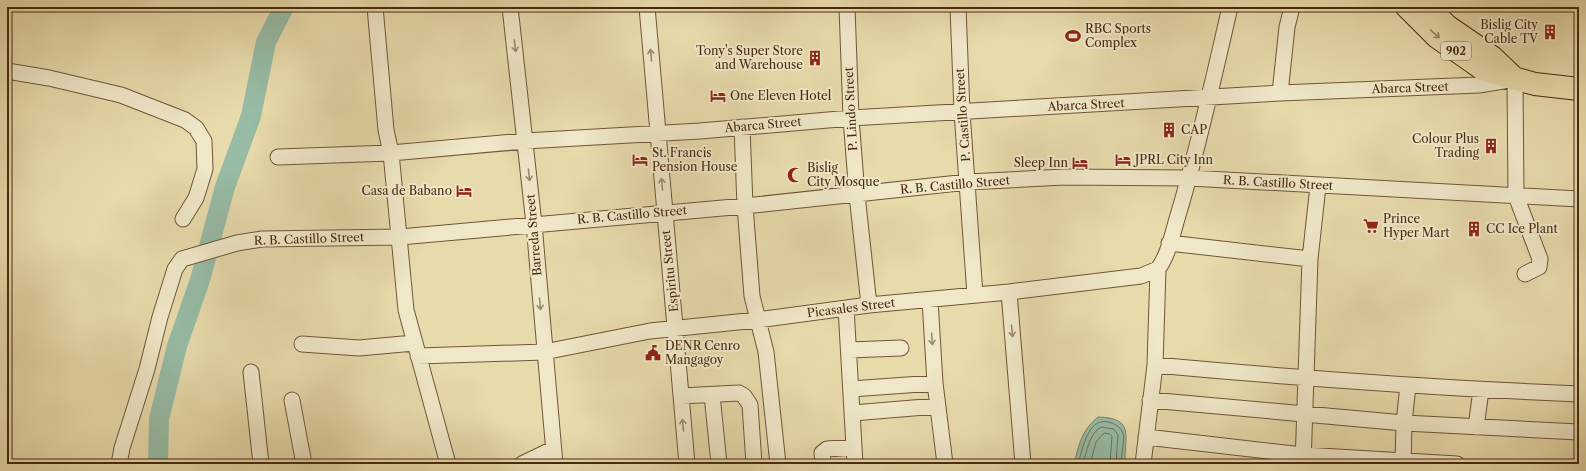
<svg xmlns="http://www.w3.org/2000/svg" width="1586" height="471" font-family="'Libre Caslon Text',serif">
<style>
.water{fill:#97bba5;stroke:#778169}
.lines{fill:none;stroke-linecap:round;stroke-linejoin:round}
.shore{stroke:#70725a;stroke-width:1}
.river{stroke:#97bba5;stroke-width:20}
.minor-casing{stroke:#705637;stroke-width:17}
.highway-casing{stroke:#482a10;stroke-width:24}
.minor{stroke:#efe7c8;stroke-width:15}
.highway{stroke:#e7daab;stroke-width:22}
.oneway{stroke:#98825e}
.oneway2{stroke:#9c886c}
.labels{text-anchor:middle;stroke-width:4;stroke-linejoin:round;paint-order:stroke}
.shield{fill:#efe7c8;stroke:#7a6347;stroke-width:1}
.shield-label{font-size:11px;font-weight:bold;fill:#482a10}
.poi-label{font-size:12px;fill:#482a10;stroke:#efe7c8;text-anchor:start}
.street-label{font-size:12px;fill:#482a10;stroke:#efe7c8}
</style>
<rect width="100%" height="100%" fill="#e7daab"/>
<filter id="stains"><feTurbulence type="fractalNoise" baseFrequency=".005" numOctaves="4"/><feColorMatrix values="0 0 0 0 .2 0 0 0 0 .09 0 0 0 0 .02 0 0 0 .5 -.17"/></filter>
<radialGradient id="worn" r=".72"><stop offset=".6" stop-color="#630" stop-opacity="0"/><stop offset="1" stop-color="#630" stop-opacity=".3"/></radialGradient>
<path class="water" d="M1098 417C1136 418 1124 437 1125 464H1074C1079 445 1081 431 1098 417Z"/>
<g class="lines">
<path class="shore" d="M1078 464C1083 448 1088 414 1112 423 1117 425 1121 428 1123 433 1125 440 1121 455 1121 464
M1083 464C1087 451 1089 434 1101 427L1114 429 1118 435 1116 464
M1090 464 1096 442 1104 433 1110 434 1112 436 1110 464"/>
<path class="river" d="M158 464 159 419 177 346 200 280 225 187 251 116 266 42 284 7"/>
<defs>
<path id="minor" d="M375 7 386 130 391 153 406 310 448 464
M510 7 534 224 555 464
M647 7C660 159 674 312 687 464
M847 7 851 118 857 195 869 305
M958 7 962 112 975 295
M7 71 49 78 121 95 185 120 196 128 204 141 205 169 196 198 183 219
M1280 93 1287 27 1292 7
M742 127 745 206 752 296 766 352 778 464
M278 157 391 153 525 141 700 131 851 118 1280 93 1479 85 1515 79 1516 196 1540 259 1539 267 1525 274
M1169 243 1310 259
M1009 292 1023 464
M930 300 935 383 945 464
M846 308 855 464
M302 344 359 348 414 343
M849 350 901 348
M418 356 544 352 650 331 757 320 869 305 1009 292 1141 276 1158 269
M1155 365C1296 378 1437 388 1579 394
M251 372 261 464
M851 389 935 383
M712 395 719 464
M681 396 739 393 744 396 750 405 754 464
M292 400 304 464
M1150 400 1404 423 1579 432
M853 413 937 406
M1476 427 1481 390
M1146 437 1303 455 1457 464
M119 464 122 448 147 369 160 317 175 269 182 259 237 243 262 239 400 237 745 206 968 182 1064 177 1189 178 1579 199
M522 464 553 449
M823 464 822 453 827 449 854 447
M1143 464 1155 365 1158 269C1169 254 1173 231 1179 212 1199 145 1214 76 1230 7
M1303 464 1310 259 1318 186
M1403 464 1404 423 1408 385"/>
<path id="highway" d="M1407 7 1437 37 1484 70 1535 84 1579 89
M1428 7 1447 26 1492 57 1513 77"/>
</defs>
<use href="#minor" class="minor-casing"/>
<use href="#highway" class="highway-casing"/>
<use href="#minor" class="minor"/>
<use href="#highway" class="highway"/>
</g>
<defs><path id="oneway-shaft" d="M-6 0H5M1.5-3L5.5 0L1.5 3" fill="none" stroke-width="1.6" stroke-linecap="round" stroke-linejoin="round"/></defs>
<use class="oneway" href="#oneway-shaft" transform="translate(1435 34) rotate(42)"/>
<g class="oneway2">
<use href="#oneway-shaft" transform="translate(515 46) rotate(84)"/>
<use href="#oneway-shaft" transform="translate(651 55) rotate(-95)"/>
<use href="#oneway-shaft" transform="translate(529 175) rotate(84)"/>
<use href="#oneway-shaft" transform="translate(662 184) rotate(-95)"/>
<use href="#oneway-shaft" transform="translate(540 304) rotate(85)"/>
<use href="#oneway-shaft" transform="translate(1012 331) rotate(85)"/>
<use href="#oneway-shaft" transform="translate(932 339) rotate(87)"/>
<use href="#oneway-shaft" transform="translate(683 425) rotate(-95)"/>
</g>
<defs>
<symbol id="building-bare" viewBox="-9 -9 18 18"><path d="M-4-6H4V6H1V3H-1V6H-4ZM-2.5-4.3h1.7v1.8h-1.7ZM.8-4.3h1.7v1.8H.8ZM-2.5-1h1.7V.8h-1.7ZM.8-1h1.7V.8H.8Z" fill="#8f2418" stroke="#efe7c8" stroke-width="2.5" paint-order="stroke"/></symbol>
<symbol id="stadium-bare" viewBox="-9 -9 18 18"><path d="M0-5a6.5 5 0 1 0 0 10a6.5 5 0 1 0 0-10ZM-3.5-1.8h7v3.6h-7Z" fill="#8f2418" stroke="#efe7c8" stroke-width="2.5" paint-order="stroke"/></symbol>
<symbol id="hotel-bare" viewBox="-9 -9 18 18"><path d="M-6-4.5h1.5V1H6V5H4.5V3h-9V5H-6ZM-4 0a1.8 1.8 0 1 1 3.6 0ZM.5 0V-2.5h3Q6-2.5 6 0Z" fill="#8f2418" stroke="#efe7c8" stroke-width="2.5" paint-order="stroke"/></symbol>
<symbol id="mosque-bare" viewBox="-9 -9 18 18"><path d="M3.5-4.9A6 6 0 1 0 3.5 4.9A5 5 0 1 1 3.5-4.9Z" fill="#8f2418" stroke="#efe7c8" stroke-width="2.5" paint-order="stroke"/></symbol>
<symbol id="supermarket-bare" viewBox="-9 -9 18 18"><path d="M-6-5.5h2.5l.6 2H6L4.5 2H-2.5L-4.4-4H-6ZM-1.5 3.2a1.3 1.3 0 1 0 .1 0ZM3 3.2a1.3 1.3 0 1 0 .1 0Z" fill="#8f2418" stroke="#efe7c8" stroke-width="2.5" paint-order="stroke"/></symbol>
<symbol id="civic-bare" viewBox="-9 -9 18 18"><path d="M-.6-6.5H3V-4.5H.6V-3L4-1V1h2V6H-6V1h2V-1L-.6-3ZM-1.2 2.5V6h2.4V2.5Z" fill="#8f2418" stroke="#efe7c8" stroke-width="2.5" paint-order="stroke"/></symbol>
</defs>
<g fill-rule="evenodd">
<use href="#building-bare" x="1539" y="21" width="22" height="22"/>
<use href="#stadium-bare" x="1062" y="25" width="22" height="22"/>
<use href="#building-bare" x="804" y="47" width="22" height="22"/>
<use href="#hotel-bare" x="707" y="85" width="22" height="22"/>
<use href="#building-bare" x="1158" y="119" width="22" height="22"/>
<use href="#building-bare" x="1480" y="135" width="22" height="22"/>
<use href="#hotel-bare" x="629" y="149" width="22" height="22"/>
<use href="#hotel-bare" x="1112" y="149" width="22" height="22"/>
<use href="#hotel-bare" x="1069" y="152" width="22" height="22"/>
<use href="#mosque-bare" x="784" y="164" width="22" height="22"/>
<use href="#hotel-bare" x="453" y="180" width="22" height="22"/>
<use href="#supermarket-bare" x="1360" y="215" width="22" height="22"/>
<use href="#building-bare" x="1463" y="218" width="22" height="22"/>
<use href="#civic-bare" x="642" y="342" width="22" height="22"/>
</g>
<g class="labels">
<rect class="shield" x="1441" y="42" width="30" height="18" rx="3"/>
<g class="shield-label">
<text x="1456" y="55">902</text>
</g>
<g class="poi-label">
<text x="1538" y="29" text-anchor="end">Bislig City<tspan x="1538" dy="14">Cable TV</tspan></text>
<text x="1085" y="33">RBC Sports<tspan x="1085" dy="14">Complex</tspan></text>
<text x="803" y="55" text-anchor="end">Tony's Super Store<tspan x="803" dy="14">and Warehouse</tspan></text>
<text x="730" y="100">One Eleven Hotel</text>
<text x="1181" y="134">CAP</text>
<text x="1479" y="143" text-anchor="end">Colour Plus<tspan x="1479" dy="14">Trading</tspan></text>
<text x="652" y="157">St. Francis<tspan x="652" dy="14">Pension House</tspan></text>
<text x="1135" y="164">JPRL City Inn</text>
<text x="1068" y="167" text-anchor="end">Sleep Inn</text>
<text x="807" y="172">Bislig<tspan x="807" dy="14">City Mosque</tspan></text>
<text x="452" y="195" text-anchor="end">Casa de Babano</text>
<text x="1383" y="223">Prince<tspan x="1383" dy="14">Hyper Mart</tspan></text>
<text x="1486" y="233">CC Ice Plant</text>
<text x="665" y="350">DENR Cenro<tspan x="665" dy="14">Mangagoy</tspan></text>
</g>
<g class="street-label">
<text transform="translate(1410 88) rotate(-2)" y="4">Abarca Street</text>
<text transform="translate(1086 105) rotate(-3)" y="4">Abarca Street</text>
<text transform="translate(851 109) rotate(-93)" y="4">P. Lindo Street</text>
<text transform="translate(963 115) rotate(-94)" y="4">P. Castillo Street</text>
<text transform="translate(763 125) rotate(-5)" y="4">Abarca Street</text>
<text transform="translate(1278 183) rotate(3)" y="4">R. B. Castillo Street</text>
<text transform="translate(955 185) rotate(-5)" y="4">R. B. Castillo Street</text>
<text transform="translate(632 215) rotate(-5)" y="4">R. B. Castillo Street</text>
<text transform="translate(534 235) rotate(-95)" y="4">Barreda Street</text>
<text transform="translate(309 239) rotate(-2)" y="4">R. B. Castillo Street</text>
<text transform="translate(670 271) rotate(-96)" y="4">Espiritu Street</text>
<text transform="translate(851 308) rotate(-7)" y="4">Picasales Street</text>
</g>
</g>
<rect width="1586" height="471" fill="none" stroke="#e7daab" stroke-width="24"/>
<rect x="8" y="8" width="1570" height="455" fill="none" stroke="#482a10" stroke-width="2"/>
<rect x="12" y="12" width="1562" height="447" fill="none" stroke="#482a10"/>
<rect width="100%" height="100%" filter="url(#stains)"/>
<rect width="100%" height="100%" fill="url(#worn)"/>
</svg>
